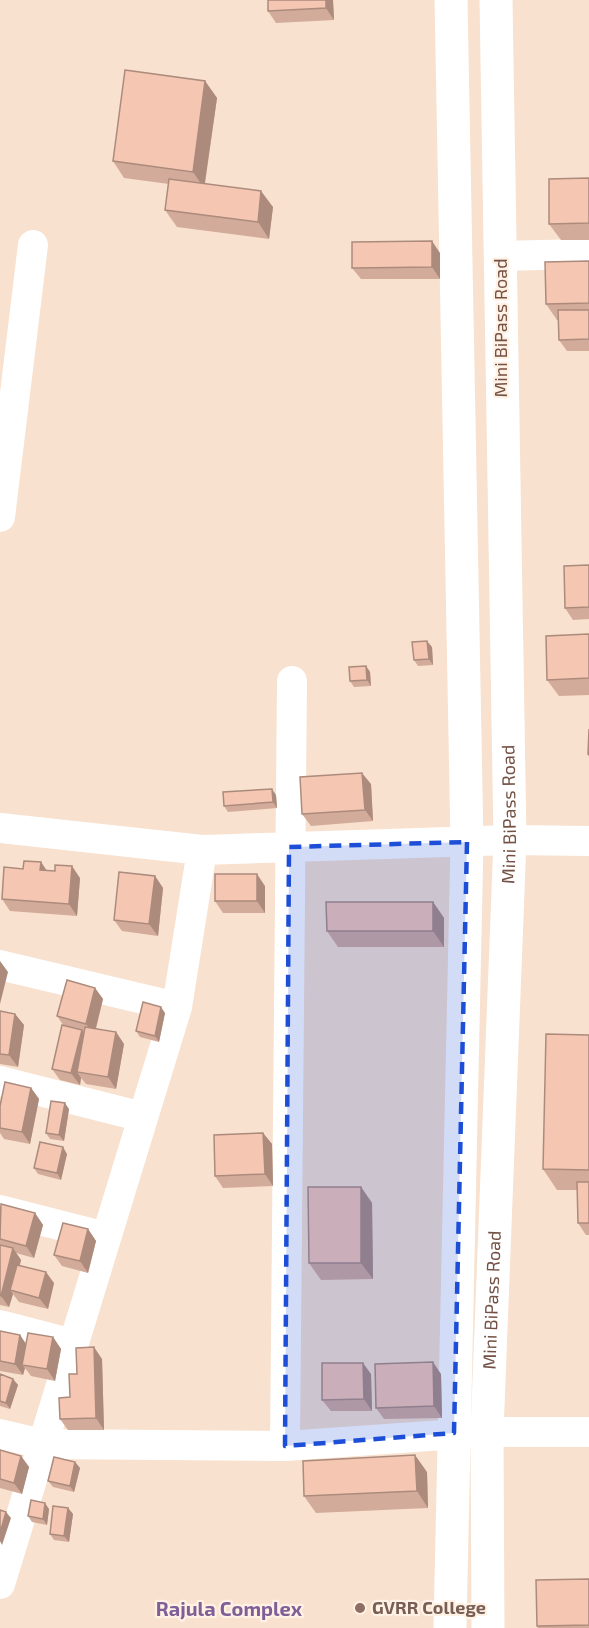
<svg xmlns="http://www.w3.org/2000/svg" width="589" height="1628" font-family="'Exo 2',sans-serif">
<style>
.residential{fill:#f8e1ce}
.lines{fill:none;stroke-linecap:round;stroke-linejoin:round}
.minor{stroke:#fff;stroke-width:30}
.tertiary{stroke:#fff;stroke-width:33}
.wall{fill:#d3ab9a}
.shaded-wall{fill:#ac8b7d}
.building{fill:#f5c7b3;stroke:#ac8b7d;stroke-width:1.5}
.marked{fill:#1d4ed8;fill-opacity:0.2;stroke:#1d4ed8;stroke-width:4.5;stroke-dasharray:12 8;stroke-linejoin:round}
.education-dot{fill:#8d6e63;stroke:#fff2e4;stroke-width:2}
.labels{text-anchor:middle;stroke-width:4.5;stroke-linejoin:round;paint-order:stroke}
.street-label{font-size:18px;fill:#745144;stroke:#fff2e4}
.education-label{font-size:18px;font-weight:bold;fill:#785e54;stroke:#fff2e4;text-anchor:start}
.neighbourhood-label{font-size:20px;font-weight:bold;fill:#805f98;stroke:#fff2e4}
</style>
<rect width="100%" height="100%" fill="#feeedd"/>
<path class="residential" d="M0 0H589V1628H0Z"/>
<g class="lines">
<path class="minor" d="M500 256 589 254
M0 517 33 245
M0 828 202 850 510 840 589 841
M0 965 177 1007
M0 1081 143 1117
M0 1210 102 1236
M0 1325 73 1344
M0 1434 42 1444 285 1446 487 1432H589
M285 1446 292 681
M0 1584 177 1007 202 850"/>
<g class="tertiary">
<path d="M450 1628 467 842 451 0"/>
<path id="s1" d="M488 1628 487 1432 510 840 496 0"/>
</g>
</g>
<path class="wall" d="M333 0 334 20 276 23 268 11Z
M205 81 217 98 205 184 273 207 269 239 177 227 165 210 169 184 124 178 113 161Z
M589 178V240H561L549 224Z
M440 253V279H361L352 268Z
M589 261V351H567L559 340 558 320H557L546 304Z
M589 565V619L573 620 565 608Z
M589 634V695L559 696 547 680Z
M432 647 433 665 418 666 414 660Z
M366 666 370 672 371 686 354 687 350 681Z
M371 784 373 821 311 826 302 814Z
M276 795 277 808 228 812 224 806Z
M41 862 46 870 55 871 80 878 77 916 10 911 2 899 23 869Z
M155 876 163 888 158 936 122 931 114 920Z
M265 886V913H223L215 901Z
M433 902 444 918V947H338L327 931Z
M95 988 103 999 96 1029 116 1032 124 1044 116 1089 86 1084 81 1078 80 1085 60 1080 52 1069 64 1026 57 1016Z
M0 1011 15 1014 24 1025 18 1067 0 1064Z
M165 1013 159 1042 140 1037 136 1031Z
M589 1035V1235H586L578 1223V1190H557L543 1169Z
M31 1088 39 1099 30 1144 4 1139 0 1133V1106Z
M69 1109 64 1141 50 1139 46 1133Z
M263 1133 272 1144 273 1186 223 1188 215 1176Z
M67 1154 61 1180 38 1174 34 1168Z
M361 1187 372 1203 373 1279 321 1280 309 1263Z
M0 1206 35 1213 43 1225 34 1258 16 1253 21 1260 20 1265 54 1283 48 1309 19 1302 13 1294 9 1307 0 1305Z
M88 1229 96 1241 88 1273 62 1266 54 1255Z
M0 1331 20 1335 26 1344 53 1337 61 1349 55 1381 31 1376 25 1368 23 1375 0 1371Z
M102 1359 104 1430H68L60 1419 70 1397 77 1374Z
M0 1374 13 1379 18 1385 10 1409 0 1406Z
M371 1374 372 1411H331L322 1400Z
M441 1374 442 1418 384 1419 376 1408Z
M0 1450 21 1456 29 1467 22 1494 0 1488Z
M75 1462 80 1468 74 1492 53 1487 48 1481Z
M427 1472 428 1508 316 1513 304 1496Z
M68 1508 73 1514 69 1542 54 1540 50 1534Z
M49 1509 47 1525 32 1522 28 1516Z
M589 1579V1628H538L537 1626Z"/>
<path class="shaded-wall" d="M326 0H333L334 20 326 8Z
M205 81 217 98 204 188 193 172Z
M261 191 273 207 269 239 258 222Z
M432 241 440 253V279L432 267Z
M427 641 432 647 433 665 429 659Z
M366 666 370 672 371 686 367 680Z
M362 773 371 784 373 821 365 810Z
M272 789 276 795 277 808 273 802Z
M41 862 49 874 40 870Z
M72 866 80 878 77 916 69 904Z
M257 874 265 886V913L257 901Z
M155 876 163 888 158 936 149 924Z
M433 902 444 918V947L433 931Z
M0 961 8 972 0 1004Z
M95 988 103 999 94 1035 86 1024Z
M161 1007 165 1013 159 1042 155 1036Z
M15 1014 24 1025 18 1067 9 1055Z
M82 1030 90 1041 77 1072 81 1078 80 1085 71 1073Z
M116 1032 124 1044 116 1089 108 1077Z
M31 1088 39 1099 30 1144 22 1132Z
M65 1103 69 1109 64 1141 59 1135Z
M263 1133 272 1144 273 1186 265 1174Z
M63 1147 67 1154 61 1180 57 1173Z
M361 1187 372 1203 373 1279 361 1263Z
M35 1213 43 1225 34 1258 26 1246Z
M88 1229 96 1241 88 1273 80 1261Z
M13 1248 21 1260 13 1291 10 1290 13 1294 9 1307 1 1296Z
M46 1272 54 1283 48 1309 39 1298Z
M20 1335 28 1347 22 1365 25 1368 23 1375 15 1364Z
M53 1337 61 1349 55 1381 47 1369Z
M94 1347 102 1359 104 1430 96 1418Z
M433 1362 441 1374 442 1418 434 1406Z
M363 1363 371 1374 372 1411 364 1399Z
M13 1379 18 1385 10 1409 6 1403Z
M415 1455 427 1472 428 1508 417 1491Z
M21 1456 29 1467 22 1494 14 1483Z
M75 1462 80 1468 74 1492 70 1486Z
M45 1503 49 1509 47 1525 43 1519Z
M68 1508 73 1514 69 1542 64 1536Z
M6 1512 11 1518 2 1545 0 1541V1533Z"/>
<path class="building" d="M268 0H326V8L268 11Z
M125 70 205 81 193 172 113 161Z
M589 178V223L549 224V179Z
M169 179 261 191 258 222 165 210Z
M432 241V267L352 268V242Z
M589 261V303L546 304 545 262Z
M558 310H589V339L559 340Z
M589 565V607L565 608 564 566Z
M589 634V678L547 680 546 636Z
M427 641 429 659 414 660 412 642Z
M366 666 367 680 350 681 349 667Z
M589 729V755L588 754Z
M362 773 365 810 302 814 300 777Z
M272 789 273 802 224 806 223 792Z
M24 861 41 862 40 870 55 871V865L72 866 69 904 2 899 4 867 23 869Z
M119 872 155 876 149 924 114 920Z
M215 874H257V901H215Z
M326 902H433V931H327Z
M67 980 95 988 86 1024 57 1016Z
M143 1002 161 1007 155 1036 136 1031Z
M0 1011 15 1014 9 1055 0 1054Z
M62 1025 82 1030 71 1073 52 1069Z
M85 1027 116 1032 108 1077 77 1072Z
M546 1034 589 1035V1170L543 1169Z
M5 1082 31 1088 22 1132 0 1128V1106Z
M51 1101 65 1103 59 1135 46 1133Z
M263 1133 265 1174 215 1176 214 1135Z
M40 1142 63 1147 57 1173 34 1168Z
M577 1182H589V1223H578Z
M308 1187H361V1263H309Z
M1 1204 35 1213 26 1246 0 1239Z
M63 1223 88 1229 80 1261 54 1255Z
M0 1245 13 1248 1 1296 0 1295Z
M17 1265 46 1272 39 1298 10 1290Z
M0 1331 20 1335 15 1364 0 1361Z
M28 1333 53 1337 47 1369 22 1365Z
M94 1347 96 1418 60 1419 59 1398 70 1397 69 1374H77L76 1348Z
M433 1362 434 1406 376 1408 375 1364Z
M322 1363H363L364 1399 322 1400Z
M0 1374 13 1379 6 1403 0 1401Z
M0 1450 21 1456 14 1483 0 1479Z
M415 1455 417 1491 304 1496 303 1461Z
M54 1457 75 1462 70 1486 48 1481Z
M31 1500 45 1503 43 1519 28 1516Z
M53 1506 68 1508 64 1536 50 1534Z
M0 1510 6 1512 0 1533Z
M589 1579V1625L537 1626 536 1580Z"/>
<path class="marked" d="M467 842 454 1433 285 1446 289 847Z"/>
<circle class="education-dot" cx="360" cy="1608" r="6"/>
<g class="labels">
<g class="street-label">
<text transform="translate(501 328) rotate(-90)" y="6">Mini BiPass Road</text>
<text dy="6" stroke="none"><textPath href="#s1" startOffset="814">Mini BiPass Road</textPath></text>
<text dy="6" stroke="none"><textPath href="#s1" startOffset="328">Mini BiPass Road</textPath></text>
</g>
<g class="education-label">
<text x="372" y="1614">GVRR College</text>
</g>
<g class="neighbourhood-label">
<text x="229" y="1616">Rajula Complex</text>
</g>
</g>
</svg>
